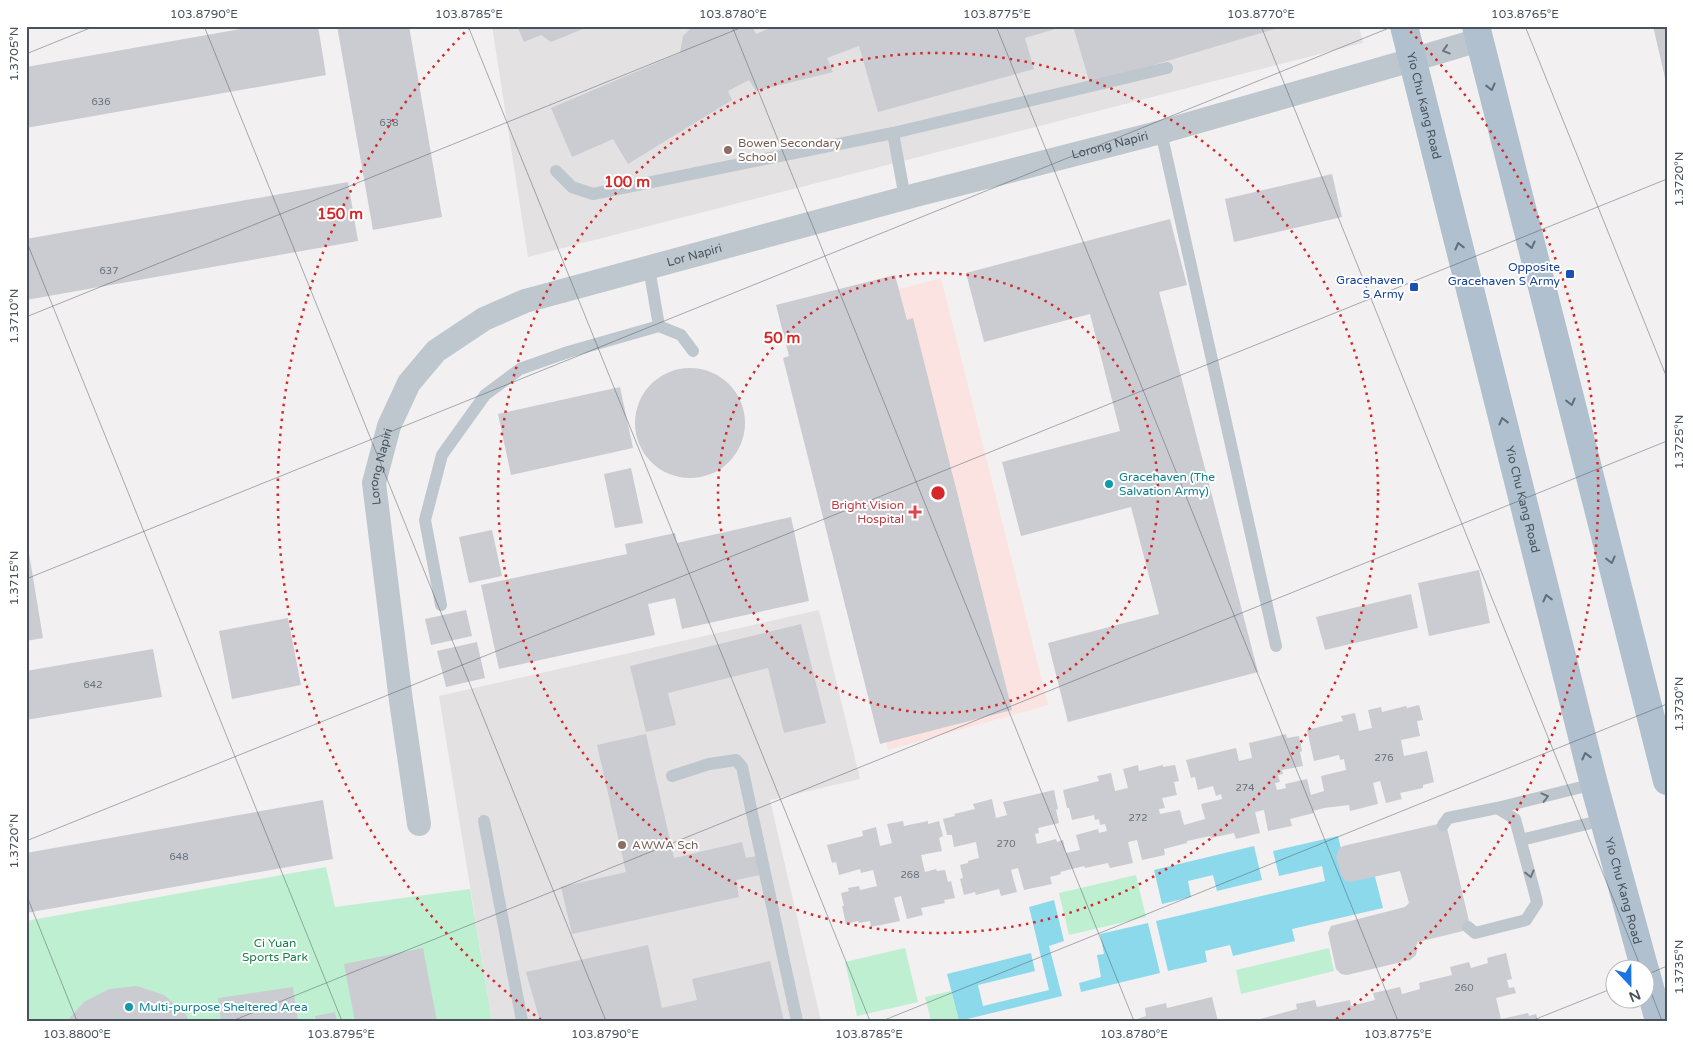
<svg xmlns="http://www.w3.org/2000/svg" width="1693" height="1047" font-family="'Varela Round',sans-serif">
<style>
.education{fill:#e3e1e2}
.medical{fill:#fbe3e1}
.green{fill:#bfefd1}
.water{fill:#8cd9ec}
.building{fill:#caccd2}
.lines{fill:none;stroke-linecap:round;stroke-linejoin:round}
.lane{stroke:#bec7ce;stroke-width:12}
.street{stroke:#bec7ce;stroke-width:24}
.primary{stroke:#b0c0ce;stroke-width:28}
.oneway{stroke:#6b767f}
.oneway2{stroke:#626e79}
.ticks{fill:none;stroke:#48535d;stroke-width:1;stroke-opacity:0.45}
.ring{fill:none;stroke:#d62828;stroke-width:2.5;stroke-dasharray:2.5 5}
.education-dot{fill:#8d6e63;stroke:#fff;stroke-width:2}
.transit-dot{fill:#1a4fb4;stroke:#fff;stroke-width:2}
.culture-dot{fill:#0f9aa8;stroke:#fff;stroke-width:2}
.health-dot{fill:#e0444e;stroke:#fff;stroke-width:2}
.labels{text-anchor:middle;stroke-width:4;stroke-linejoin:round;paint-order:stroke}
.number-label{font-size:10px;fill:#68717a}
.street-label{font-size:12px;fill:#48535d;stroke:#fff}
.education-label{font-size:12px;fill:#785e54;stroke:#fff;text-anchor:start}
.transit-label{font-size:12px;fill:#164399;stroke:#fff;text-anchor:end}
.culture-label{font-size:12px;fill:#0d838f;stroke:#fff;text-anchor:start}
.health-label{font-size:12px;fill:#be3a42;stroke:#fff;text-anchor:end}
.park-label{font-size:12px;fill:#187f4a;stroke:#fff}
.centre{fill:#d62828;stroke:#fff;stroke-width:2.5}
.ring-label{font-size:15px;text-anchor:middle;font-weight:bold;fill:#d62828;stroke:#fff;stroke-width:4;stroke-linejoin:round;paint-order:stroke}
.neatline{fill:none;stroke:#48535d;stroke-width:2}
.ticks-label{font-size:12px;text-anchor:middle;fill:#48535d}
</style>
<rect width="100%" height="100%" fill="#f2f0f0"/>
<path class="education" d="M492 26H1359L1363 43 528 257Z
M819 610 860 779 770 800 821 1021H492L439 696Z"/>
<path class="medical" d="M941 278 1048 705 888 750 784 319Z"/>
<path class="green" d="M326 867 335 907 470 889 492 1021H26V921Z
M1136 875 1146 917 1069 935 1059 893Z
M905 948 918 1002 857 1016 845 962Z
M1329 948 1334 971 1241 994 1236 970Z
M951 991 959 1021H931L925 997Z"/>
<path class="water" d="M1338 836 1342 853 1373 869 1383 908 1292 929 1295 941 1233 956 1230 945 1205 951 1207 962 1168 971 1156 921 1325 881 1322 866 1279 876 1273 851Z
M1254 846 1262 880 1217 891 1213 875 1188 881 1191 897 1162 904 1154 870Z
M1054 900 1064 941 1049 946 1062 996 959 1021 947 974 1031 953 1035 971 978 985 983 1006 1049 990 1029 907Z
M1148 923 1160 973 1081 992 1079 983 1101 977 1097 955 1104 954 1100 934Z"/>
<path class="building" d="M257 26H318L326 75 26 128V67Z
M337 26H409L442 217 373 230Z
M517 26H590L551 42 541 35 524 42Z
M693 26H752L756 34 776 26 1062 27 1025 38 1034 69 878 112 859 46 827 58 833 72 756 91 749 80 728 91 732 100 628 164 613 139 572 157 551 108 680 53 683 36Z
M1073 26H1281V27L1090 84Z
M1653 26H1667V82H1666Z
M1332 174 1342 217 1234 242 1225 199Z
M348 182 358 241 26 300V239Z
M1170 219 1187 285 1159 292 1258 672 1068 722 1048 643 1159 614 1131 507 1021 536 1002 462 1120 431 1090 314 984 342 966 273Z
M895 275 907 320 913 318 1012 710 880 744 783 358 789 356 776 305Z
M635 423a55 55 0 1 1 110 0a55 55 0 1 1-110 0Z
M620 387 633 448 511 475 498 414Z
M631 468 643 523 615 528 604 474Z
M791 517 809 601 682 629 675 598 648 604 655 635 499 669 481 585 627 554 625 544 675 533 677 543Z
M492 530 502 576 469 583 459 537Z
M26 535 43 638 26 641Z
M1479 570 1490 623 1429 636 1418 583Z
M1411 594 1418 628 1325 650 1316 617Z
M466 610 472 636 431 645 425 619Z
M288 618 301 685 232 699 219 631Z
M801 624 826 723 784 733 768 668 668 693 676 725 646 732 630 666Z
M477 642 485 678 446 687 437 651Z
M153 649 162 697 26 720V671Z
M1419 705 1423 720 1417 721 1420 736 1401 740 1404 756 1427 751 1434 782 1423 785V788L1400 793 1402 799 1386 803 1380 781 1373 783 1378 804 1350 811 1349 805 1324 808 1313 811 1314 813 1290 819 1292 826 1268 831 1264 810 1255 812 1260 833 1236 839 1234 833 1211 838 1210 836 1187 841V843L1164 849 1165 855 1142 860 1137 840 1128 842 1133 863 1110 868 1108 863 1085 868 1084 866 1060 872 1061 874 1050 877 1052 884 1024 890 1018 868 1011 870 1017 892 1001 896 999 889 976 895 975 892 964 895 960 879 963 878 960 865 968 863V861L979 858 976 842 954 847 952 835H947L943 819 955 816 954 814 975 809 973 804 992 799 996 818 1007 815 1003 802 1054 790 1058 809 1056 810 1059 823 1038 828 1039 833 1035 834 1037 844 1056 839 1057 842 1063 840 1066 853 1080 850 1076 835 1098 829 1099 833 1107 831 1105 824 1100 825 1099 819 1095 820 1094 815 1072 820 1069 808H1067L1063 790 1099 781 1097 776 1111 773 1115 791 1128 788 1123 769 1138 765 1139 771 1163 765V767L1175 765 1179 781 1174 782 1177 795 1162 798 1165 808 1159 809 1160 814 1180 810 1184 825 1205 819 1201 804 1222 799 1221 794 1216 796 1213 786 1198 790 1195 777 1191 778 1186 760 1236 748 1239 761 1252 758 1249 743 1286 734 1287 738 1299 736 1302 751 1300 752 1303 766 1282 770 1283 774 1278 775 1280 782 1275 783 1277 790 1286 788 1285 784 1307 779 1311 795 1324 791 1321 776 1346 770 1344 759 1340 760 1339 755 1314 761 1307 730 1343 721 1341 716 1355 713 1359 731 1372 728 1368 710 1381 707 1382 712 1406 706 1407 708Z
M646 734 674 858 742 842 746 858 756 856 760 875 736 880 739 897 572 934 561 887 626 872 597 745Z
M323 800 333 859 26 913V853Z
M903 821 904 826 928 821V824L939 821 943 836 939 838 942 851 921 855 925 872 936 869 937 871 945 870 948 882 951 881 955 898 944 900 945 903 921 908 923 915 907 919 901 896 894 898 900 921 871 927 870 921 859 923 858 921 846 924 842 906H844L841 893 849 891 848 888 859 886 860 890 877 886 873 870 861 873 860 869 839 875 836 862 832 863 827 845 863 836 862 831 876 827 880 846 892 843 887 824Z
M1438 824 1447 828 1469 921 1468 927 1463 931 1418 942 1416 946 1417 951 1416 955 1410 960 1347 975 1341 974 1336 969 1328 933 1331 926 1405 907 1409 903 1400 871 1351 882 1346 881 1341 875 1336 856 1339 849 1343 846Z
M648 945 662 1008 697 1000 692 979 770 961 784 1021H540L526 972Z
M423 948 437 1021H355L344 964Z
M1506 953 1512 979 1507 980 1509 988 1514 987 1516 993 1496 998 1501 1019 1528 1013 1529 1016 1536 1014 1538 1021H1253L1297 1009 1296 1004 1315 1000 1317 1007 1350 1000 1351 1006 1375 1000 1373 993 1387 990 1400 987 1402 994 1420 989 1419 983 1452 975 1450 967 1469 962 1471 968 1488 963 1487 958Z
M137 986 164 995 185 1013 189 1021H67L84 1002 109 989Z
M293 987 298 1021H221L218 998Z
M1212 997 1218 1021H1131L1146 1016 1145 1008 1166 1003 1167 1008Z
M335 1012 337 1021H316L315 1016Z"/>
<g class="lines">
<path class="lane" d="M1161 132 1276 646
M556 171 572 187 593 194 893 133
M905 198 893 133 1167 68
M659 326 681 335 693 351
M441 605 425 520 442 455 485 395 520 369 568 352 659 326 649 268
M672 776 709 764 736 760 742 767 797 1021
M1497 808 1594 784
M484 821 522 1021
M1443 825 1448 818 1497 808 1515 819 1535 894 1537 903 1526 920 1475 933 1468 927
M1521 840 1603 820"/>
<path class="street" id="s1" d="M419 824 401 701 374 483 389 426 409 383 436 351 484 319 525 301 916 195 1161 132 1412 60 1479 40"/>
<g class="primary">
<path id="s2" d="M1404 26 1594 784 1645 970"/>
<path d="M1476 26 1667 781"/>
<path d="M1646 973 1659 1021"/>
</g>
</g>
<defs><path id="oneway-chevron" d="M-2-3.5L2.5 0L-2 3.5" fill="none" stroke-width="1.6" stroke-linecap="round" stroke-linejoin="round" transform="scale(1.25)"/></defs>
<g class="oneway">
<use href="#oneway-chevron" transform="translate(1446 50) rotate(163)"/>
<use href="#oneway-chevron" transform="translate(1545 797) rotate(-14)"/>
<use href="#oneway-chevron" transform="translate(1530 874) rotate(76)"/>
</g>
<g class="oneway2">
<use href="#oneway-chevron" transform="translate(1491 87) rotate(76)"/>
<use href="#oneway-chevron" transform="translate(1531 245) rotate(76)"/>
<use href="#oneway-chevron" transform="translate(1459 246) rotate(-104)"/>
<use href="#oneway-chevron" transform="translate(1571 402) rotate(76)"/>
<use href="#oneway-chevron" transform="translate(1503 421) rotate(-104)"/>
<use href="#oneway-chevron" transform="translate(1611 560) rotate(76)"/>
<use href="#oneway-chevron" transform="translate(1547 598) rotate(-104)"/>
<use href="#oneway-chevron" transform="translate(1586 756) rotate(-104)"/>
</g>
<path class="ticks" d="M204 26 606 1021M468 26 870 1021M732 26 1134 1021M996 26 1398 1021M1261 26 1642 970M1525 26 1667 378M26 54 95 26M26 240 342 1021M26 317 745 26M26 579 1394 26M26 841 1667 179M26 894 77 1021M1646 975 1667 966M1646 979 1662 1021M232 1021 1667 441M882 1021 1667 704M1531 1021 1616 987"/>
<g class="ring">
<circle cx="938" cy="493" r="220"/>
<circle cx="938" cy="493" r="440"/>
<path d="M541 1020A660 660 0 0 1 471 26M1405 26A660 660 0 0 1 1335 1020"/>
</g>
<g class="education-dot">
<circle cx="728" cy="150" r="5"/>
<circle cx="622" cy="845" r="5"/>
</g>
<g class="transit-dot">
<rect x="1565" y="269" width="10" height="10" rx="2.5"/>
<rect x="1409" y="282" width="10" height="10" rx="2.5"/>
</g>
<g class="culture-dot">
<circle cx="1109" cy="484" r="5"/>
<circle cx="129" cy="1007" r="5"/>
</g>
<path class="health-dot" d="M912.5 504.5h5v5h5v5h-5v5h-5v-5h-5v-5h5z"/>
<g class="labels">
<g class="number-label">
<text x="101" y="105">636</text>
<text x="389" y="126">638</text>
<text x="109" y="274">637</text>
<text x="93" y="688">642</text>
<text x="1384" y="761">276</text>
<text x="1245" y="791">274</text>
<text x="1138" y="821">272</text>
<text x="1006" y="847">270</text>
<text x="179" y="860">648</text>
<text x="910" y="878">268</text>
<text x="1464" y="991">260</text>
</g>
<g class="street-label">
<text dy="4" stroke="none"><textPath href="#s2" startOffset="82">Yio Chu Kang Road</textPath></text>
<text dy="4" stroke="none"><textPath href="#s1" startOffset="1200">Lorong Napiri</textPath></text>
<text dy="4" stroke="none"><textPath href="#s1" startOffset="770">Lor Napiri</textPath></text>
<text dy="4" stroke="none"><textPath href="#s1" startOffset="361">Lorong Napiri</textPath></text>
<text dy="4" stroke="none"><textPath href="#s2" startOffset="488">Yio Chu Kang Road</textPath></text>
<text dy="4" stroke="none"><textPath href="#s2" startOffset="892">Yio Chu Kang Road</textPath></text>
</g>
<g class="education-label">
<text x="738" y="147">Bowen Secondary<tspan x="738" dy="14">School</tspan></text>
<text x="632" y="849">AWWA Sch</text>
</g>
<g class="transit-label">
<text x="1560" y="271">Opposite<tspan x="1560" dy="14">Gracehaven S Army</tspan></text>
<text x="1404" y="284">Gracehaven<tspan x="1404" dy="14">S Army</tspan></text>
</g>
<g class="culture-label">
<text x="1119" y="481">Gracehaven (The<tspan x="1119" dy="14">Salvation Army)</tspan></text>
<text x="139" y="1011">Multi-purpose Sheltered Area</text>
</g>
<g class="health-label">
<text x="904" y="509">Bright Vision<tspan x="904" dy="14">Hospital</tspan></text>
</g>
<g class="park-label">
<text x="275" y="947">Ci Yuan<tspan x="275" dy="14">Sports Park</tspan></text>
</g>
</g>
<circle cx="938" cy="493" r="8" class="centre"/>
<g class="ring-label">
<text x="627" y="187">100 m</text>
<text x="340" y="219">150 m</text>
<text x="782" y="343">50 m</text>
</g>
<rect width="1693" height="1047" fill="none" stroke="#ffffff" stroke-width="55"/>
<g transform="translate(1630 984) rotate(158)"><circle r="24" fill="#ffffff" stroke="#b6babe"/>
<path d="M0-4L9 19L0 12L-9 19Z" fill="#1a75e1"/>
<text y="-8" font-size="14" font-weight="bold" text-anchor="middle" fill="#48535d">N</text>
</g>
<rect x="28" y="28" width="1638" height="992" class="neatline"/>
<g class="ticks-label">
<text x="204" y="18">103.8790°E</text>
<text x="469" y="18">103.8785°E</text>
<text x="733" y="18">103.8780°E</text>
<text x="997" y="18">103.8775°E</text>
<text x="1261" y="18">103.8770°E</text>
<text x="1525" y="18">103.8765°E</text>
<text transform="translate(14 54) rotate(-90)" y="4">1.3705°N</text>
<text transform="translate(1679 179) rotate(-90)" y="4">1.3720°N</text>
<text transform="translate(14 316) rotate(-90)" y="4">1.3710°N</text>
<text transform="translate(1679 442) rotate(-90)" y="4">1.3725°N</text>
<text transform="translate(14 578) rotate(-90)" y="4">1.3715°N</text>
<text transform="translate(1679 704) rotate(-90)" y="4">1.3730°N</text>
<text transform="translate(14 841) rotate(-90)" y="4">1.3720°N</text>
<text transform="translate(1679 967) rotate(-90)" y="4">1.3735°N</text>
<text x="77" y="1038">103.8800°E</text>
<text x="341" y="1038">103.8795°E</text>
<text x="605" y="1038">103.8790°E</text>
<text x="869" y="1038">103.8785°E</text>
<text x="1134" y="1038">103.8780°E</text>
<text x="1398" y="1038">103.8775°E</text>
</g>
</svg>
